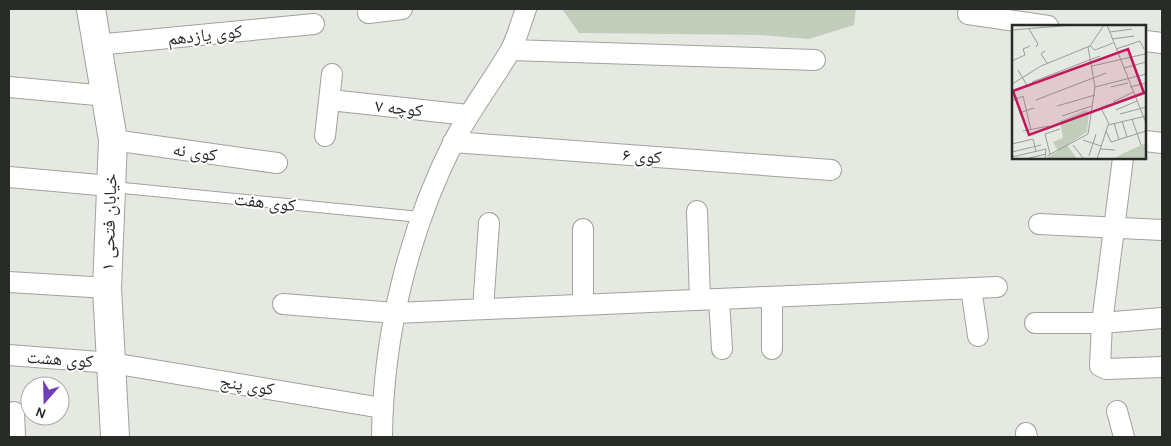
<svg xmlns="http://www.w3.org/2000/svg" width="1171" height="446" font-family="Karla,'Noto Naskh Arabic',sans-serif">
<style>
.green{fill:#c2cebb}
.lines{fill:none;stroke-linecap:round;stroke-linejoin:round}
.lane-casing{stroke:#9fa39c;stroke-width:12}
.street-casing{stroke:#9fa39c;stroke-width:22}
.secondary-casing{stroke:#9fa39c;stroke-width:30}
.lane{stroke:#fff;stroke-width:10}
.street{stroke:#fff;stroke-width:20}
.secondary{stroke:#fff;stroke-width:28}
.labels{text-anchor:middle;stroke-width:4;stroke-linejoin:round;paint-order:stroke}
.street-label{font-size:18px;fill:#292b29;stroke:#fff}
.inset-road{fill:none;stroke:#9a9d98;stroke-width:1}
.view{fill:#c2185b;fill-opacity:0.15;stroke:#c2185b;stroke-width:2.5}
.inset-edge{fill:none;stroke:#292b29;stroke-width:2.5}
</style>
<rect width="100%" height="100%" fill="#e5e9e2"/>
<path class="green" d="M562 9H856L854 25 809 39 761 35 579 33Z"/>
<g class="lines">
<defs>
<path id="lane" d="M113 187 420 217"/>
<path id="street" d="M368 13 402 9
M968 14 1048 26
M1145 41 1162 43
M96 45 314 24
M511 50 815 60
M9 87 107 96
M330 100 468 115
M325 136 332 74
M113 140 277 163
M1145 141 1162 143
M453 142 831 170
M1123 158 1102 323 1100 366 1106 369 1162 367
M9 177 110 186
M697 211 700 300
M1039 224 1162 230
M583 229V305
M9 282 107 288
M971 288 978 336
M719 299 722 349
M283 304 395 313 997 287
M483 309 489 223
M1035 323H1102L1162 318
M772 349V297
M9 355 112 363 382 408
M1117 411 1124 437
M14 412 15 437
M1026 433 1027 437
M382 437C383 336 408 232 454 141 470 110 492 82 510 51 517 39 521 22 526 9"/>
<path id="secondary" d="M91 9 113 140 107 288 115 437"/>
</defs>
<use href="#lane" class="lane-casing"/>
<use href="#street" class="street-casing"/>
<use href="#secondary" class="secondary-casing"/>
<use href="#lane" class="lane"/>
<use href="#street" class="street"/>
<use href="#secondary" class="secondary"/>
</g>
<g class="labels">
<g class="street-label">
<text transform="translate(205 35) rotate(-6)" y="6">کوی یازدهم</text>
<text transform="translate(399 108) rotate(6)" y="6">کوچه ۷</text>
<text transform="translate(195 152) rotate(8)" y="6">کوی نه</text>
<text transform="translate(642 156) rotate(4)" y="6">کوی ۶</text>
<text transform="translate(265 202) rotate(6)" y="6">کوی هفت</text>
<text transform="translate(109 222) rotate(-88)" y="6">خیابان فتحی ۱</text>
<text transform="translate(60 359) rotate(4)" y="6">کوی هشت</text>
<text transform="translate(247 385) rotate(9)" y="6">کوی پنج</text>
</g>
</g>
<g transform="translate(1012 25)">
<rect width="134" height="134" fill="#e5e9e2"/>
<path d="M74 85 77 87 75 107 55 120 65 134H33L46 126 41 117 51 113 48 96ZM134 118V134H101L112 128Z" fill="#c2cebb"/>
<path class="inset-road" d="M95 0 134 98M17 4 26 19 24 22M0 5 61 0M98 7 120 4M100 14 122 11M78 21 83 25 101 18M104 24 128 16 132 24M33 26 29 29 35 38M0 36 13 30 11 24 18 21M80 41 133 29M112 43 134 37M6 45 16 62M20 57 88 31M0 59 29 41 78 21 92 0M83 62 134 49M99 62 116 58M118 62 134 58M0 72 2 75 11 71 19 105M24 75 94 48M101 77 121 67M96 80 89 83 97 99M45 81 83 70M104 85 125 76M7 88 22 83M108 89 134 82M50 91 80 81M120 94 129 120M110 96 115 112M102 98 107 115M11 106 37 101M94 106 99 117 134 106M71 115 89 121M0 119 21 114 24 126M61 120 72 134M88 124 103 125M0 127 29 120M38 129 33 109 48 104M35 131 76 109 83 62 76 22M77 131 84 109M0 132 34 124 33 134M13 134 34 129M85 134 96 100 134 91"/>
<path class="view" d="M116 24 132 68 17 110 1 66Z"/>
<rect width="134" height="134" class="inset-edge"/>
</g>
<rect width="1171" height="446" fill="none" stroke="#292b29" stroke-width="20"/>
<g transform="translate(45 401) rotate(200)"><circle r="24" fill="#ffffff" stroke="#a9aaa9"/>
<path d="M0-4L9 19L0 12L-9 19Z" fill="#733eb5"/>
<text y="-8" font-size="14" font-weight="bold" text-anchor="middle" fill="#292b29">N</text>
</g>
</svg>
